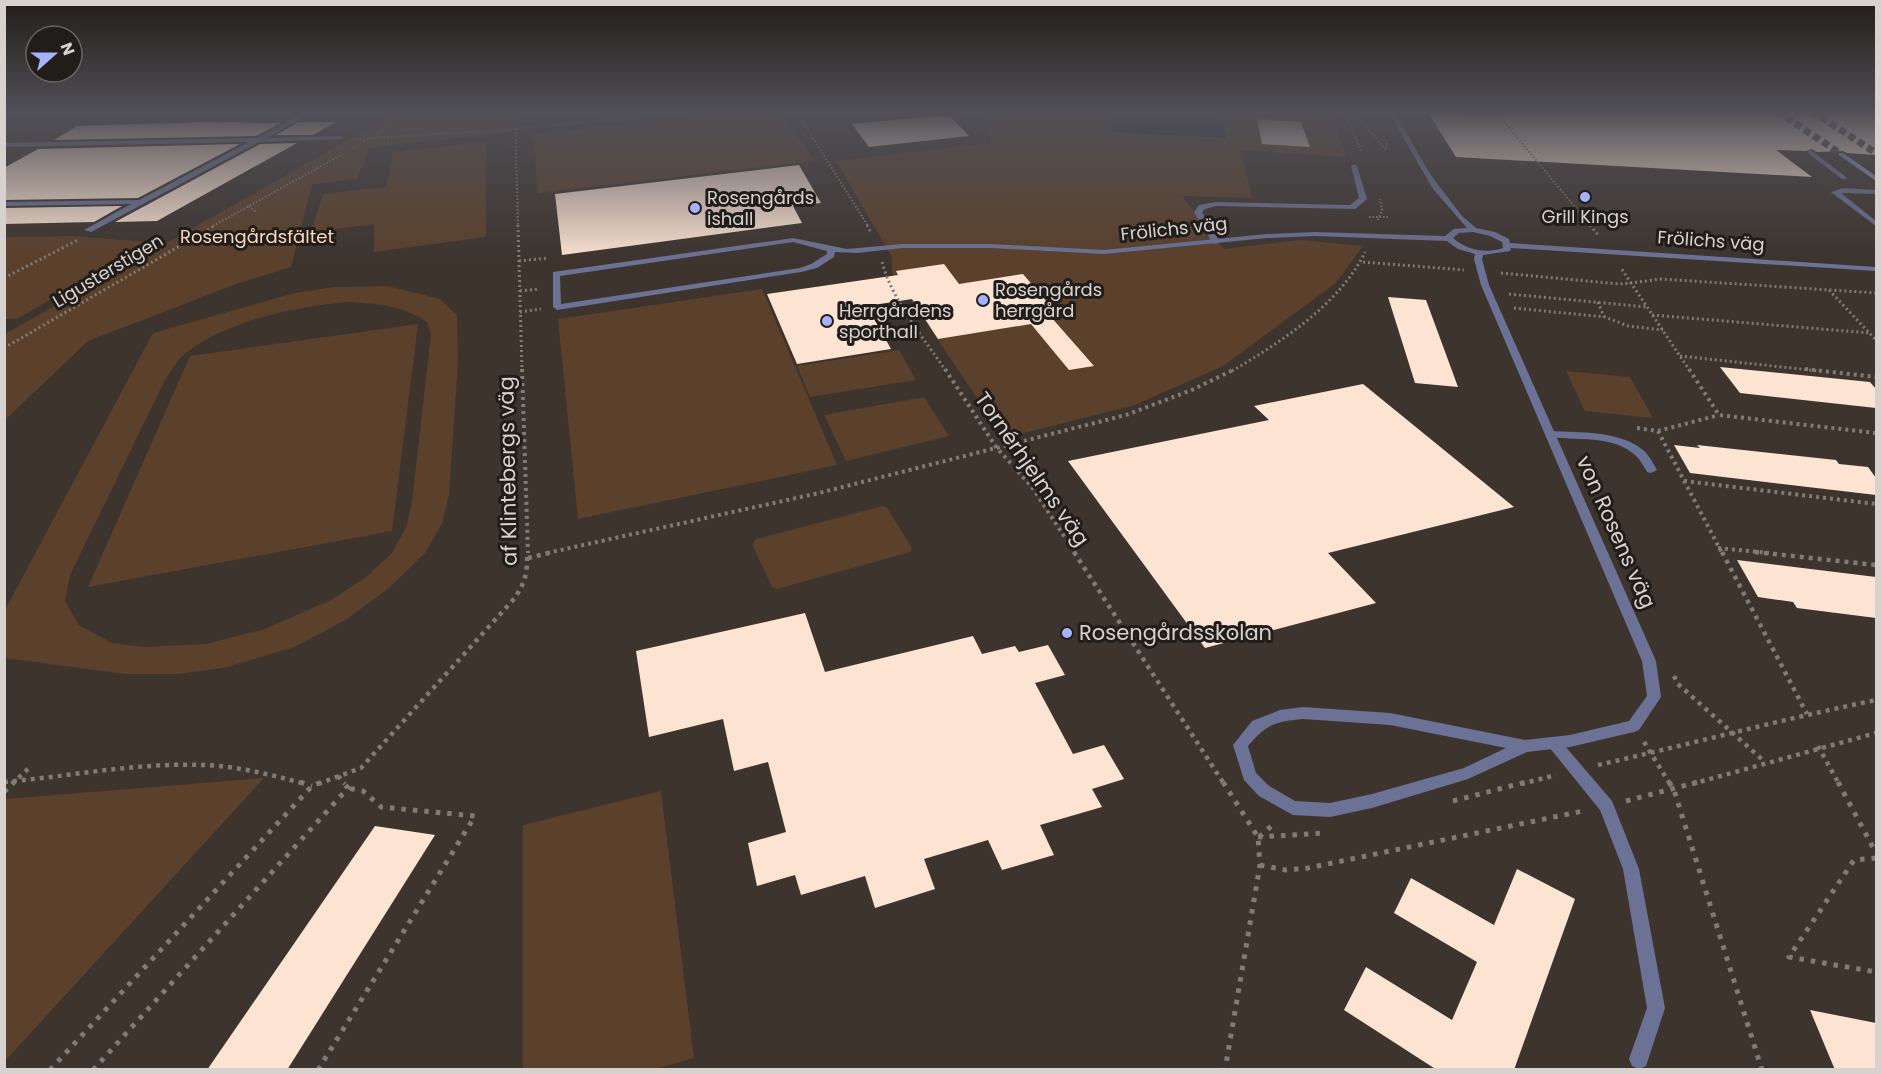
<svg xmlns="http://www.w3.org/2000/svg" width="1881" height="1074" font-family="Poppins,sans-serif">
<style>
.green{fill:#5b402b;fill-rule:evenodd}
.water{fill:#1f2343}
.building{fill:#fce3d2}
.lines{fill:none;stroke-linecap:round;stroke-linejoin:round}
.secondary-tunnel{stroke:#544c46;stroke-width:7;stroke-dasharray:7 4;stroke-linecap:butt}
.path-far4{stroke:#827a75;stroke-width:2;stroke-dasharray:1.5 2;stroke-linecap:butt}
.path-far3{stroke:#827a75;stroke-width:3;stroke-dasharray:2 3;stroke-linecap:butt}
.path-far2{stroke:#827a75;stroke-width:4;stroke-dasharray:3 4;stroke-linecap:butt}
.path-far1{stroke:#827a75;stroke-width:4.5;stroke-dasharray:4 5;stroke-linecap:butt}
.path{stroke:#827a75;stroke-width:5;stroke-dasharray:4.5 7;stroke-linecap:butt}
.lane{fill:#6c7295;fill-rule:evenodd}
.street{fill:#6c7295;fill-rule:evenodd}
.secondary{fill:#8a93ca;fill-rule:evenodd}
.poi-dot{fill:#a6b1fc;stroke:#211d1a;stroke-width:2}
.labels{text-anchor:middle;stroke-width:6;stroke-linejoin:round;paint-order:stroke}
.far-poi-label{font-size:18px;fill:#d8d2ce;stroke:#211d1a;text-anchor:start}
.far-street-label{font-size:18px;fill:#d8d2ce;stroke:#211d1a}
.far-park-label{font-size:18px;fill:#fcd7bd;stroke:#211d1a}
.street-label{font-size:21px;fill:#d8d2ce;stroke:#211d1a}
.poi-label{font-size:21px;fill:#d8d2ce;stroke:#211d1a;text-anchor:start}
</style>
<rect width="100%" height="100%" fill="#3d342e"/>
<path class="green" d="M395 111H512V132L369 148 357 179 312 184 291 267 239 283 88 341 5 420V334L350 139Z
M764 111H781L814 161 538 193 533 134Z
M986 111H1331L1346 157 1241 150 1252 198 1182 196 1224 249 1300 240 1363 246 1336 283 1223 366 1135 405 1004 438 892 272V257L836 161 991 143Z
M486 142V237L374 252V224L311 232 323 194 386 187 393 152Z
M73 236 149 242 17 319H5V237Z
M387 286 440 299 457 315 458 360 449 495 442 524 425 553 389 588 347 619 295 647 223 668 179 674H125L5 658V610L153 333 295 293 334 287ZM349 302C378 304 402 305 427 322L431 334 412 501 407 525 392 553 366 577 331 600 265 629 206 644 144 647 112 643 79 625 65 601 70 575 164 382C171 371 177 360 187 352 229 320 297 306 349 302Z
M762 289 837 465 578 519 558 319Z
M418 324 392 531 88 587 190 356Z
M899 350 916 380 810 397 797 366Z
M1566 371 1630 377 1653 418 1585 411Z
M924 397 949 436 846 461 824 415Z
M883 506 887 508 912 548 910 552 777 589 772 587 752 544 756 539Z
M264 778 5 1061V799Z
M661 791 694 1058 656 1069H523V825Z"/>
<path class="water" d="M1113 114 1223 120 1226 138 1111 132Z"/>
<path class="building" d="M1427 111 1504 115 1500 111 1876 112V155L1847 153 1843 151 1817 152 1812 149 1806 151 1776 150 1812 177 1456 157Z
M949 115 969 136 869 147 852 124Z
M1257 119 1301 122 1310 147 1262 144Z
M207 122 281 123 256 136 54 140 77 126Z
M299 122H336L313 135H276Z
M297 143 157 221 115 222 260 144Z
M240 144 138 198 4 200V168L38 149Z
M799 165 821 203 793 206 802 223 562 255 555 194Z
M122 206 94 222 4 224V208Z
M944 264 959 284 1023 274 1059 316 1051 317 1094 366 1069 370 1031 324 938 339 912 299 867 306 891 349 797 364 767 294 898 275 896 271Z
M1388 297 1426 300 1458 387 1415 383Z
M1720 367 1870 382 1876 389V408L1740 393Z
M1363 384 1514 507 1328 553 1376 603 1205 648 1068 461 1269 420 1254 406Z
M1674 445 1700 448 1697 445 1836 460 1839 464 1868 467 1876 478V495L1690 473Z
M1737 560 1876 577V618L1797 608 1793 602 1758 597Z
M805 613 825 672 973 636 982 654 1015 646 1019 652 1048 645 1065 675 1035 683 1073 754 1104 745 1124 779 1092 789 1102 807 1040 825 1054 855 1002 870 988 840 924 859 935 889 875 908 865 876 801 895 795 875 757 886 748 843 786 832 768 762 734 771 723 719 649 737 636 651Z
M375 826 435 835 287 1070H207Z
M1517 869 1575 899 1514 1070H1437L1344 1010 1366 967 1452 1020 1477 962 1394 913 1411 878 1494 925Z
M1810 1010 1876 1023V1070H1835Z"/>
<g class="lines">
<path class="secondary-tunnel" d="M1777 111 1841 154
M1812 111 1876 153"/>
<path class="path-far4" d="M515 111 518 226
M796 111 868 226
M1344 111 1362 153
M1495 111 1591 226
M1353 118 1359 119 1386 150 1387 140
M356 139 515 129 698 111
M352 149 412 111
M249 206 257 213
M1369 217H1388
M1378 220 1382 210 1380 199
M213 226 343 154"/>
<path class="path-far3" d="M518 225 522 371
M867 225 871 233
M1590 225 1598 235
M519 261 548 258
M882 262C893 302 923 337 946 371
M1363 262 1464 270
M1501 273 1619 284 1631 283 1621 268
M4 278 78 240
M1829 290 1876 340
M520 291 540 289
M1509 294 1647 307
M1598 302 1604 317
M1514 308 1605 317 1628 326 1663 330
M520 312 541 309
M1652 315 1870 333
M4 348 216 225
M1680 356 1819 371
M1232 371C1281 342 1340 304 1365 252
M1690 371 1631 283 1661 279 1876 293"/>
<path class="path-far2" d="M522 369 528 553
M945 369 996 447 1032 487 1075 553
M1689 369 1719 415 1876 433
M1805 369 1876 377
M1637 428 1658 431 1719 415
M1658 431 1722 553
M1684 481 1876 504
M1718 548 1769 553
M547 553 819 493 1126 415 1194 389 1235 369"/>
<path class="path-far1" d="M1074 552 1224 784
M1722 552 1807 714
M1755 552 1876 565
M528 558 553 552
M1674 676 1678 684 1765 762
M1644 742 1670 784
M1818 746 1839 784
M1598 765C1691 744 1783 719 1876 700
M338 776 345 784
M4 782C75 776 148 760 219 766 248 769 277 776 305 784
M12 784 31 766
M318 784 361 768 513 600C525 584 528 572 527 552
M1521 784 1556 775
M1692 784 1876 733"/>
<path class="path" d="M300 782 312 786
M1223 782 1258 837 1260 865 1225 1070
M1669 782 1674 790 1762 1070
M1838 782 1876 853
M4 792 14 782
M1453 801 1526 782
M1626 801 1698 782
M1258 837 1326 833
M1259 837 1276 822
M1876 858 1854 860 1789 957 1876 972
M1260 865 1286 870 1308 868 1583 811
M50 1070 312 786 322 782
M93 1070 348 788 343 782
M318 1070 475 816 381 807 363 791 348 788"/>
<path class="lane" d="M1808 151H1812L1846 177V179H1842L1808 153Z
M1354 164 1357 166 1367 199 1355 209 1216 206 1205 209 1202 212 1220 242 1216 244 1212 242 1194 212 1199 205 1216 202 1350 205 1359 198 1351 166Z
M1843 188 1876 190V194L1841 193 1876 221V226L1831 192Z
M793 238 847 249 902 244 906 246 902 248 857 253 835 252 834 257 817 268 801 272 557 310 553 307V272ZM793 242 827 251V254L811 264 800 268 561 304 560 276Z
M1550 431C1579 433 1619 430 1643 450 1649 455 1653 463 1657 470L1651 473 1647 472C1644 467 1641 461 1637 457 1614 433 1575 442 1546 436L1545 434Z
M1554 737 1559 739 1612 801 1639 869 1665 1008 1646 1066 1639 1069 1632 1066 1629 1059 1647 1008 1623 869 1600 810 1549 747 1547 743 1549 739Z"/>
<path class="street" d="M308 111H315L267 138 340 136 343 138 342 139 259 142 91 232 84 230 131 204 4 206V202L139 200 249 142 4 147V143L257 138Z
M1388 111H1394L1430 174 1462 216 1476 228 1495 232 1509 239 1510 243 1876 267V271L1511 248 1510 251 1483 255 1482 259 1489 285 1656 661 1661 697 1639 730 1634 732 1570 747 1527 752 1468 779 1372 808 1330 817 1293 815 1259 796 1244 780 1233 745 1252 721 1280 710 1303 707 1390 713 1525 740 1570 735 1629 721 1647 696 1642 661 1481 285 1474 259 1475 254 1458 249 1447 241 1315 236 1267 238 1104 254 991 248H902L898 246 902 244H991L1104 250 1267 234 1315 232 1445 236 1454 229 1467 228 1433 189ZM1473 232 1490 236 1502 242 1503 248C1486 254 1467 250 1453 238L1459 233ZM1303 719 1390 725 1506 748 1464 768 1372 794 1330 803 1295 801 1269 786 1256 773 1248 746C1267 724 1274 722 1303 719Z"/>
<path class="secondary" d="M1839 153H1843L1876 176V181L1839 155Z"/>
</g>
<linearGradient id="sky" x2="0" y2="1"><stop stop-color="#221d19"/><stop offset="0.43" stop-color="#515057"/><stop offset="1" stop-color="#515057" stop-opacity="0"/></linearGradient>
<rect width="1881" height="261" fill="url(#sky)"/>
<g class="poi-dot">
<circle cx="1585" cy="197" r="6"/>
<circle cx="695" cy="208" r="6"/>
<circle cx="983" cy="300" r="6"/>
<circle cx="827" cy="321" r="6"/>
<circle cx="1067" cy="633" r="6"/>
</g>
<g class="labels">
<g class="far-poi-label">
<text x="707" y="204">Rosengårds<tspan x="707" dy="21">ishall</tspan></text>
<text x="1585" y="223" text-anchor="middle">Grill Kings</text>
<text x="995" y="296">Rosengårds<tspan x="995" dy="21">herrgård</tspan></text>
<text x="839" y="317">Herrgårdens<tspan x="839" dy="21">sporthall</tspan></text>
</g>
<g class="far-street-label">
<text transform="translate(1174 229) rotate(-6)" y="6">Frölichs väg</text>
<text transform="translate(1711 241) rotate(4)" y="6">Frölichs väg</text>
<text transform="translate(108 271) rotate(-31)" y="6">Ligusterstigen</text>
</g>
<g class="far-park-label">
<text x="257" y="243">Rosengårdsfältet</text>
</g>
<g class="street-label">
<text transform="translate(1032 469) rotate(55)" y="7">Tornérhjelms väg</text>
<text transform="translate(508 471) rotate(-91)" y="7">af Klintebergs väg</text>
<text transform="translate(1616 532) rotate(66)" y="7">von Rosens väg</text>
</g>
<g class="poi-label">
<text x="1079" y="640">Rosengårdsskolan</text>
</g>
</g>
<rect width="1881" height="1074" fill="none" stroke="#d8d2ce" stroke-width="12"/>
<g transform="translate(54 54) rotate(69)"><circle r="28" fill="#211d1a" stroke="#6a6562" stroke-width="1.5"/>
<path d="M0-4.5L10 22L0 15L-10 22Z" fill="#a6b1fc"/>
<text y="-9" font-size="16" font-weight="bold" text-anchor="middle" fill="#d8d2ce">N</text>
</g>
</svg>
